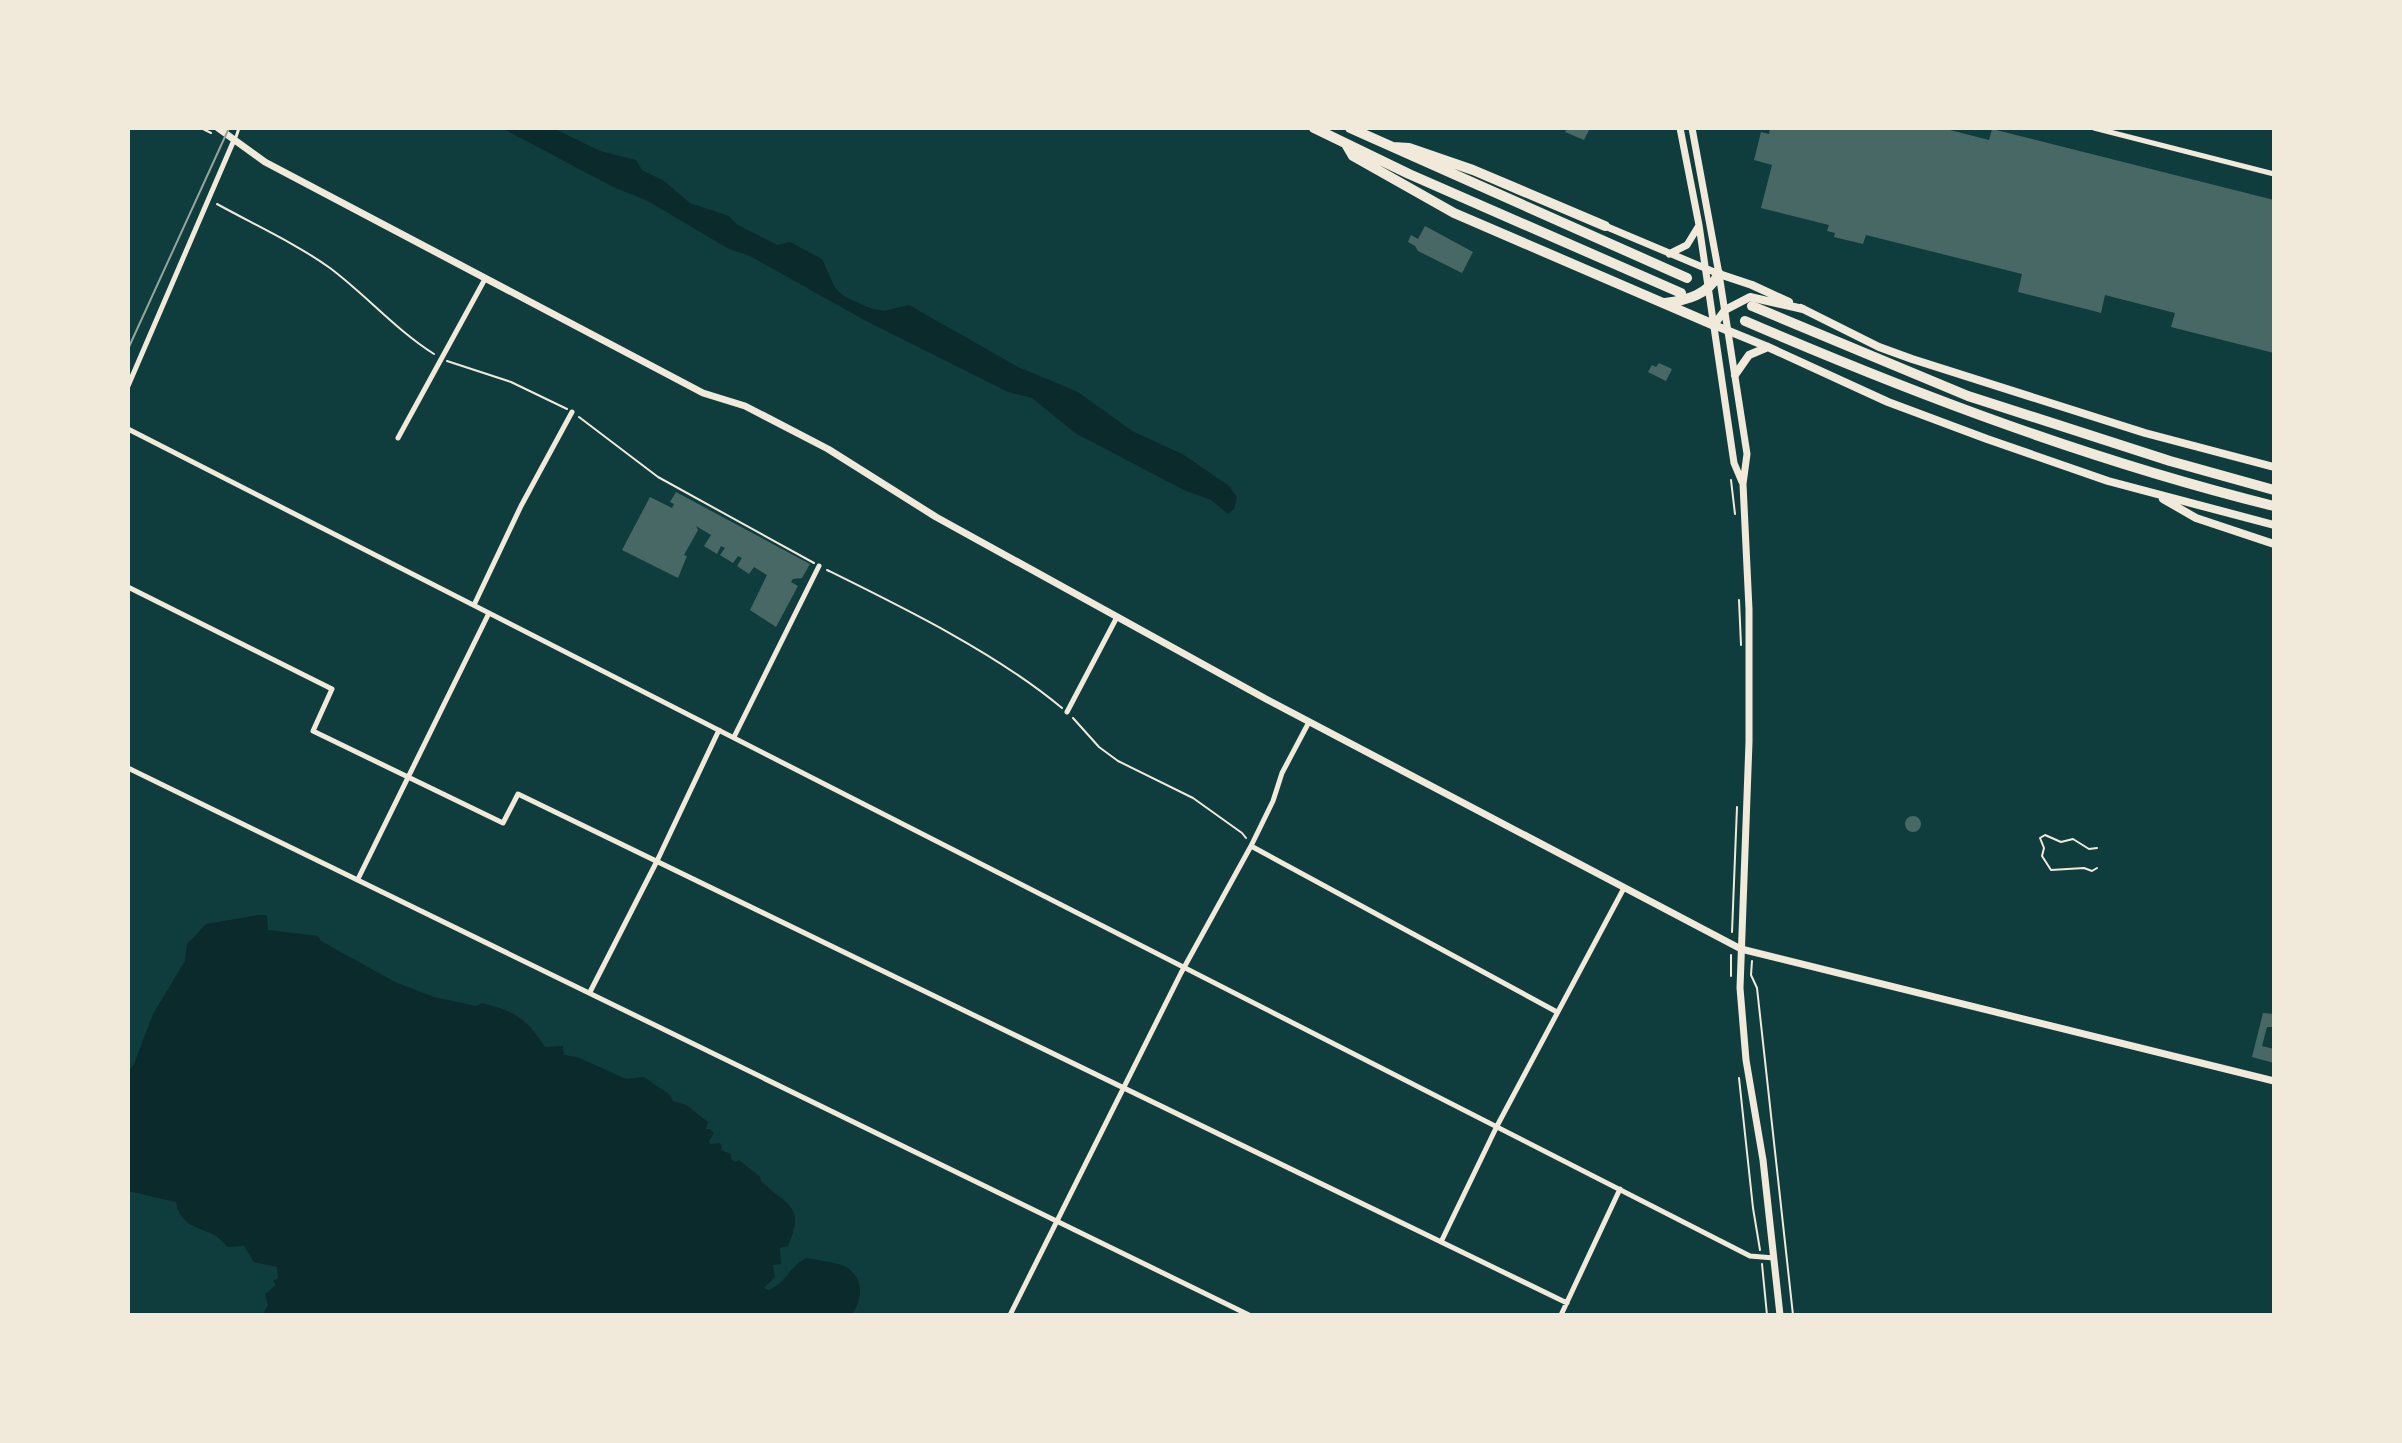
<svg xmlns="http://www.w3.org/2000/svg" width="2402" height="1443" font-family="Signika,sans-serif">
<style>
.water{fill:#0a2a2b}
.building{fill:#486865}
.lines{fill:none;stroke-linecap:round;stroke-linejoin:round}
.path{stroke:#f1e9da;stroke-width:2}
.service{stroke:#f1e9da;stroke-width:3}
.minor{stroke:#f1e9da;stroke-width:5}
.tertiary{stroke:#f1e9da;stroke-width:7}
.secondary{stroke:#f1e9da;stroke-width:7}
.primary{stroke:#f1e9da;stroke-width:8}
.motorway{stroke:#f1e9da;stroke-width:10}
.tram{stroke:#97a49c;stroke-width:2}
</style>
<rect width="100%" height="100%" fill="#0f3d3e"/>
<path class="water" d="M502 128H553L600 151 636 160 642 170 664 181 690 203 729 216 738 225 777 245 790 242 822 259 835 288 845 297 870 308 884 311 909 305 1018 367 1078 392 1132 431 1184 455 1229 486 1237 497 1234 509 1228 514 1211 500 1184 490 1075 433 1032 398 1008 392 866 321 750 256 729 249 646 200 613 187Z
M259 915H267L268 930 318 936 321 941 395 982 434 997 476 1006 482 1003C516 1012 525 1017 545 1047L563 1046 564 1055 577 1057 626 1079 644 1077 670 1095 673 1101 686 1105 708 1122 706 1129H710L714 1133 709 1141 710 1144 720 1143 722 1146 721 1150 731 1154V1159L735 1162 739 1160 760 1177 761 1181C786 1206 806 1204 788 1246L780 1248 781 1264 773 1265 775 1277 764 1288 769 1290C786 1283 790 1266 806 1258 813 1259 838 1263 844 1266 864 1276 864 1299 851 1315H262L268 1305 265 1294 276 1285 273 1281 278 1278 277 1267 254 1262 244 1246 227 1247C211 1223 182 1235 176 1202L128 1191V1072L134 1064 153 1014 185 961 187 944 206 924Z"/>
<path class="building" d="M1567 128H1584L1589 130 1584 140 1565 132Z
M1770 128H1942L1989 140 1992 129 2274 200V353L2171 327 2175 313 2105 295 2101 313 2094 311 2018 292 2022 274 1866 235 1863 244 1834 237 1835 233 1827 231 1829 225 1761 208 1772 165 1754 160 1761 132 1769 134Z
M1425 226 1473 252 1462 273 1418 251 1415 246 1408 242 1411 235 1418 239Z
M1659 363 1672 369 1666 381 1648 372 1652 365 1656 367Z
M676 492 810 564 802 578 793 579 791 582 798 586 776 627 750 610 767 575 754 567 749 574 737 566 742 558 738 556 733 563 720 555 725 548 721 546 717 554 704 546 711 535 696 526 698 530 684 555 687 556 678 578 622 550 650 497 672 508 674 504 670 502Z
M1905 824a8 8 0 1 1 16 0a8 8 0 1 1-16 0Z
M2263 1013 2274 1014V1027H2267L2262 1046 2274 1049V1063L2252 1057Z"/>
<g class="lines">
<path class="path" d="M201 128 211 133
M217 204C255 225 295 243 330 268 366 295 396 330 434 354
M447 361 511 382 567 409
M579 417 658 477 814 563
M1731 480 1735 514
M827 570C904 608 996 653 1062 708
M1739 600 1741 645
M1073 718 1099 747 1118 761 1193 798 1242 833 1246 838
M2097 848 2089 849 2073 839 2061 842 2045 835 2040 838 2044 848 2042 856 2051 870 2084 868 2092 871 2097 868
M1732 932 1737 807
M1731 955V976
M1752 961 1751 975 1757 988 1793 1315
M1739 1078 1753 1208 1760 1250
M1762 1264 1767 1315"/>
<path class="service" d="M236 137 239 128"/>
<path class="minor" d="M2094 128 2274 174
M128 386 234 140
M128 429 1750 1256 1774 1258
M398 438 485 279
M128 587 332 689 313 731 503 823 518 794 1567 1303
M474 605 521 506 572 412
M1067 712 1117 617
M734 737 819 566
M128 768 1249 1315
M1251 846 1557 1012
M358 879 489 613
M590 992 657 861 719 730
M1441 1242 1497 1126 1624 888
M1010 1315 1181 973 1251 846 1273 801 1282 773 1309 722
M1561 1315 1620 1189"/>
<path class="tertiary" d="M218 128 265 162 703 393 745 406 828 449 936 517 1266 699 1741 949 2274 1081"/>
<path class="secondary" d="M1680 128 1699 225 1734 463 1742 482
M1692 128 1719 274 1747 454 1743 484 1749 609V742L1740 988 1746 1060 1763 1160 1780 1315
M1605 226 1719 274
M1669 254 1687 245 1698 227"/>
<path class="primary" d="M1719 274 1752 285 1789 302
M1801 308 1879 347 1912 359 2145 433 2274 467
M1803 309 1750 297 1725 310 1714 325 1768 347 1888 402 1987 439 2108 481 2274 525
M1735 375 1749 355 1768 347
M2163 499 2196 518 2274 544"/>
<path class="motorway" d="M1314 128 1409 174 1681 293
M1350 128 1687 278
M1346 144 1353 156 1454 213 1714 325
M1393 147 1409 148 1473 170 1605 226
M1665 303C1688 300 1707 295 1719 274
M1752 306 1968 396 2170 461 2274 490
M1745 321C1917 395 2092 461 2274 506"/>
<path class="tram" d="M128 349 229 128"/>
</g>
<rect width="2402" height="1443" fill="none" stroke="#f1e9da" stroke-width="260"/>
</svg>
